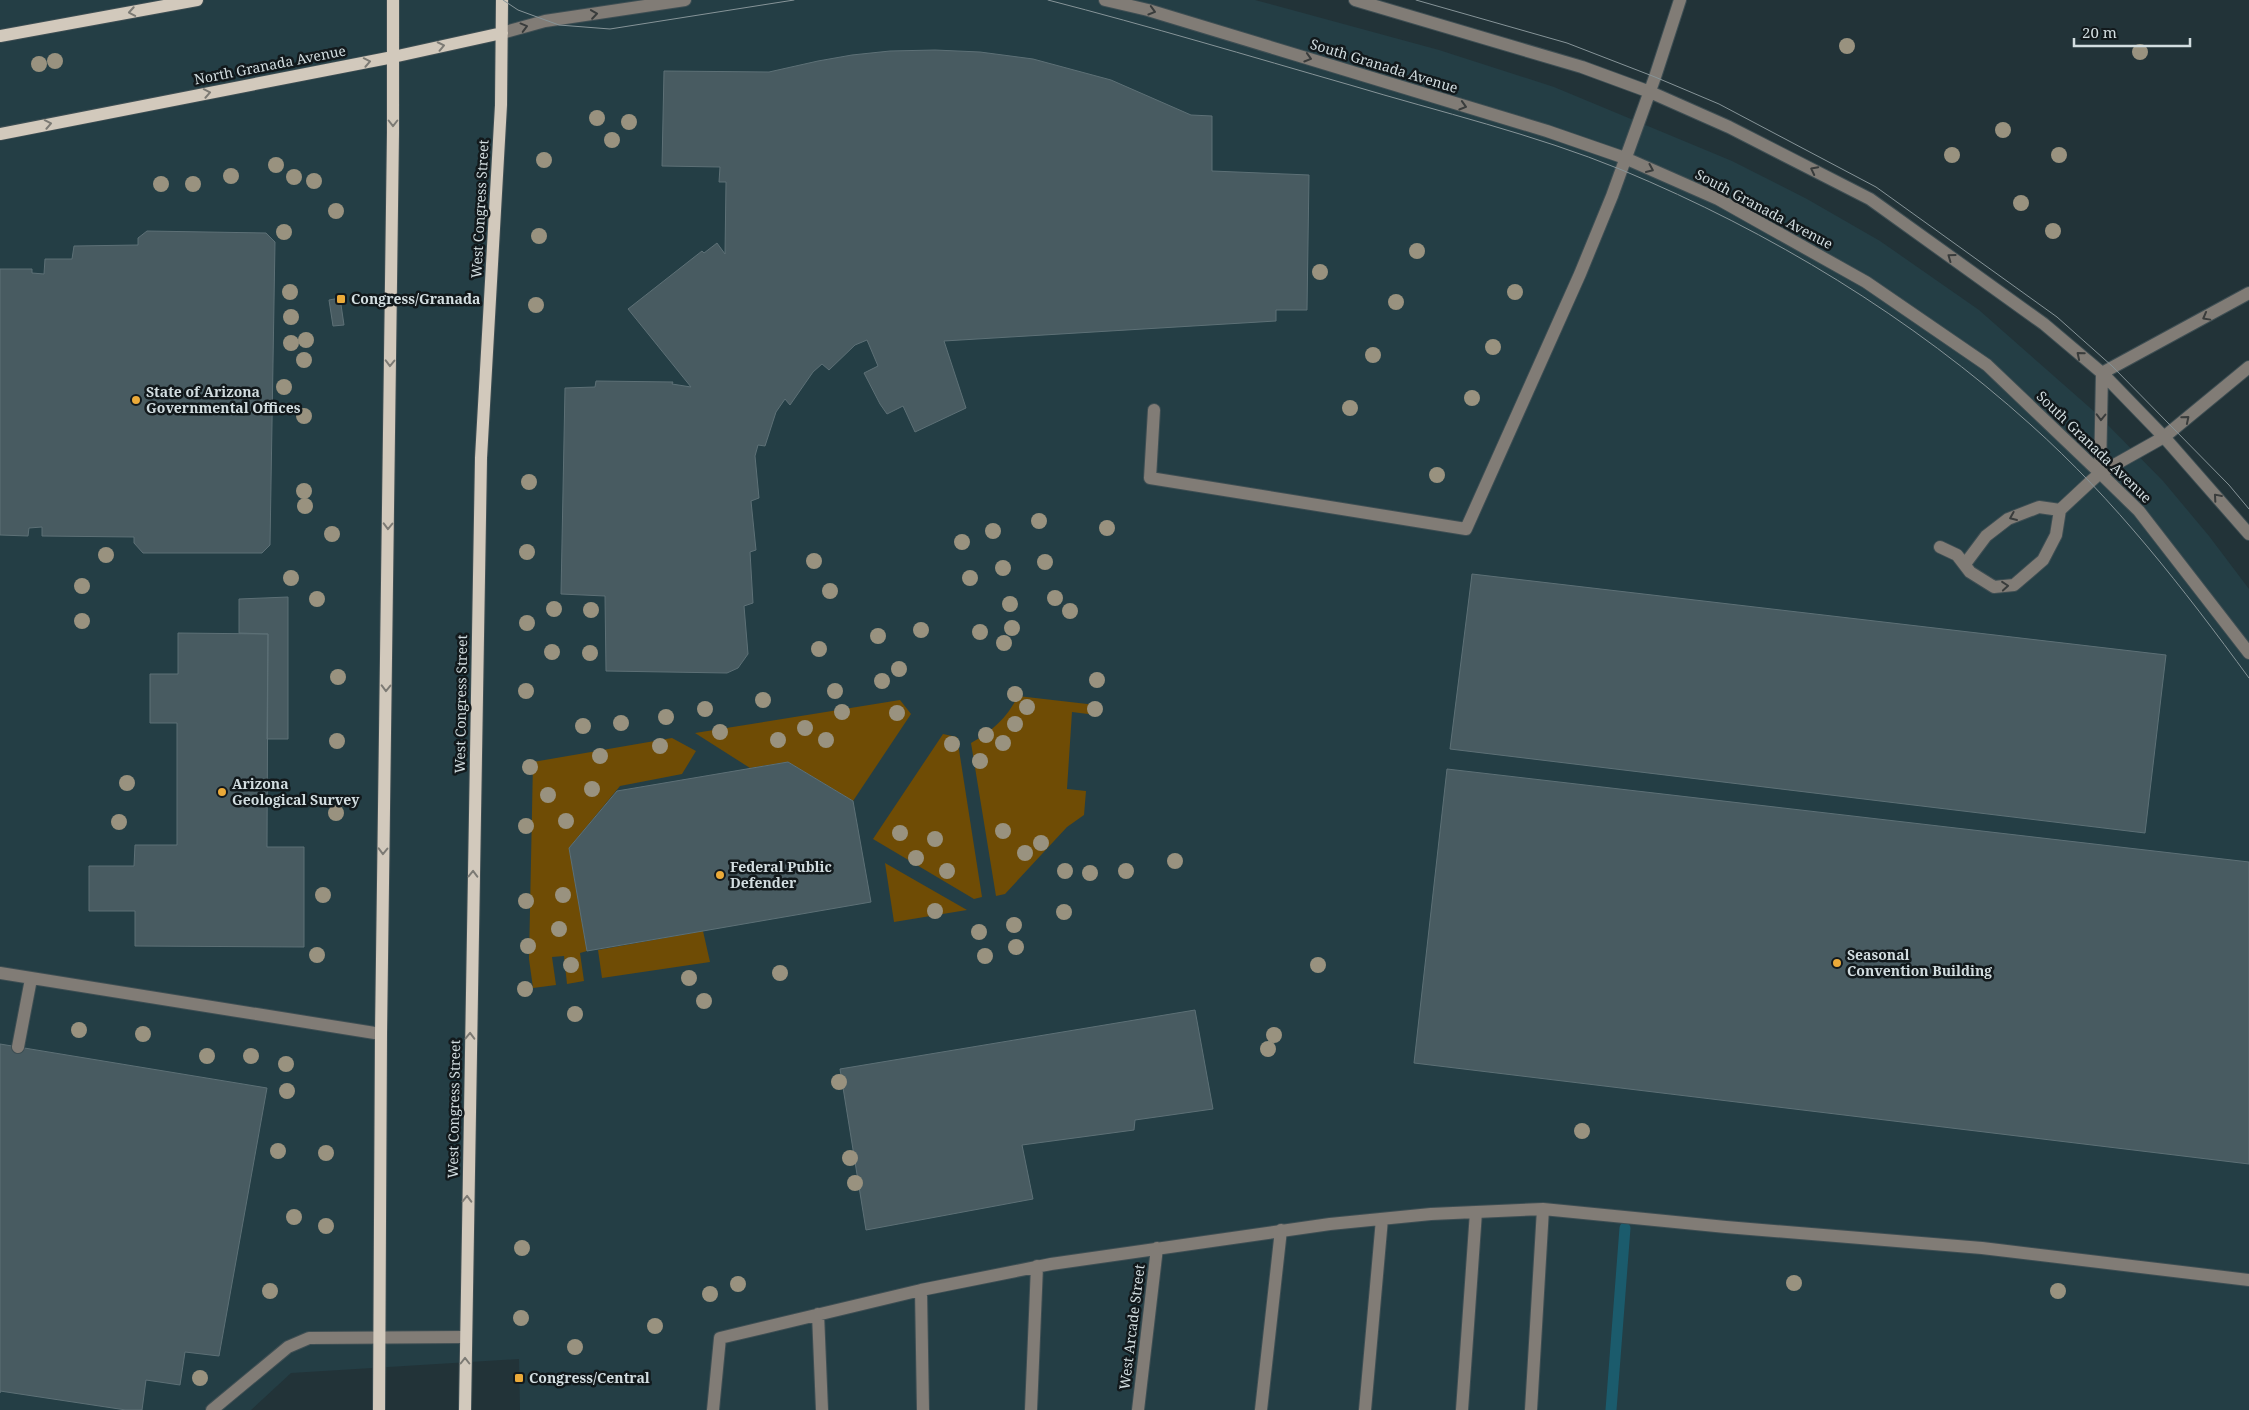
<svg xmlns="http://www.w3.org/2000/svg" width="2249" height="1410" font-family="'Noto Serif',serif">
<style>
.built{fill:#243e45}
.green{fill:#6f4c05}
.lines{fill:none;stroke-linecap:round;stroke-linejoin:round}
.stream{stroke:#1b5b6c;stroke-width:11}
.building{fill:#485b61;stroke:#5d7076}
.minor-casing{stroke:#3e4e53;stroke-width:14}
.major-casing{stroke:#3e4e53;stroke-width:14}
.minor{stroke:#817c76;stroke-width:12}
.major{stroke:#d2c9bc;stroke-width:12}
.tram{stroke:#869498;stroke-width:1}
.tree{fill:#99927f}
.oneway{stroke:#393c3c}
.oneway2{stroke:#7c7a74}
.poi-dot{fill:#ebaa39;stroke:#12191c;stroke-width:2}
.labels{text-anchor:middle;stroke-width:5;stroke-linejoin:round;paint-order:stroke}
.street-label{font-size:14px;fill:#d2dde0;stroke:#12191c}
.poi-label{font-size:14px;font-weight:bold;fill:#d2dde0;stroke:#12191c;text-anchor:start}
</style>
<rect width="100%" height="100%" fill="#223338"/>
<path class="built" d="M0 0H1255L1439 50 1554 87 1732 161 1807 199 1880 241 1979 310 2097 414 2163 481 2209 536 2249 589V1410H520L519 1359 291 1373 251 1410H0Z"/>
<path class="green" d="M1018 696 1096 705 1098 710 1096 715 1072 712 1067 789 1086 791 1084 815 1067 827 1005 894 996 896 971 743C992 731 1007 718 1018 696Z
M900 700 911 714 853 801 788 762 750 768 695 733Z
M943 734 957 737 982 897 974 899 873 839Z
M672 738 696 751 682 774 620 786 569 848 587 951 580 953 584 981 567 984 564 956 552 957 556 985 533 988 529 959 533 762Z
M885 863 967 910 894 922Z
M703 931 710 962 602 978 598 950Z"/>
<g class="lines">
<path class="stream" d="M1611 1410 1625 1228"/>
</g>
<path class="building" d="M935 50 980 52 1033 59 1111 80 1191 115 1212 116V171L1309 175 1307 310H1276V321L944 341 966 408 915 432 903 406 887 414 880 404 864 373 878 366 867 340 855 345 829 370 822 364 813 372 790 405 785 399 776 412 765 446 758 445 755 456 759 498 751 501 756 550 750 552 753 603 744 606 748 654 738 668 727 673 606 671 605 596 561 594 565 388 595 387 596 381 673 382 672 384 691 387 628 309 702 251 704 253 717 243 725 254 726 182H719L720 167 662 166 664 71 769 72 818 61 852 55 890 51Z
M147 231 266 233 275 242 270 545 262 553H143L134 543V537L42 536V527L29 528 28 536 0 535V269H32V273L44 274 45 259H72L74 246 138 245V238Z
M340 298 344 325 333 326 329 300Z
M1472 574 2166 655 2145 833 1450 749Z
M288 597V739H267L268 634 239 633V599Z
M178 633 268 634 267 847H304V947L135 946V911H89V866H134L135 845H177V723H150V674H178Z
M788 762 853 801 871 902 587 951 569 848 617 791Z
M1447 769 2249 862V1164L1414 1063Z
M1195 1010 1213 1109 1135 1120 1134 1130 1022 1145 1033 1199 866 1230 840 1069Z
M0 1044 267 1088 219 1356 185 1352 180 1385 146 1380 142 1410H126L0 1391V1393Z"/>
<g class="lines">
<defs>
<path id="minor" d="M1105 0 1148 10 1547 131 1625 158 1718 199 1866 282 1987 365 2100 473 2139 511 2249 653
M1355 0 1582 67 1650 92 1729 127 1870 199 2044 324 2102 373 2164 437 2249 534
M502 33 545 21 685 0
M1154 410 1150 478 1466 529 1580 274 1612 196 1655 77 1680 0
M2100 473 2102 373 2249 293
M1940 547 1957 555 1970 572 1994 587 2014 585 2043 560 2056 535 2060 510 2090 482 2100 473 2164 437 2249 367
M1965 564 1986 536 2008 519 2039 507 2060 510
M0 973 381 1034
M18 1047 31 979
M1543 1209 1726 1227 1982 1248 2249 1280
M921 1290 923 1410
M818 1314 822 1410
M212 1410 288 1347 309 1338 465 1337
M713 1410 720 1338 921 1290 1051 1264 1330 1224 1431 1214 1543 1209 1531 1410
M1031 1410 1037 1266
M1138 1410 1157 1248
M1261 1410 1281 1230
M1365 1410 1382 1219
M1462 1410 1476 1212"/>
<path id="major" d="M0 36 197 0
M0 134 393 57 502 33
M379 1410 381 1034 393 132V0
M465 1410 481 458 501 105 502 0"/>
</defs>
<use href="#minor" class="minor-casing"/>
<use href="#major" class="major-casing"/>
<use href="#minor" class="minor"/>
<use href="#major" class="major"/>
<path class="tram" d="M503 0 518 10 559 25 610 29 794 0
M1048 0C1149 26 1249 56 1350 85 1440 112 1534 134 1622 170 1771 232 1911 317 2031 425 2115 500 2183 588 2249 678
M1416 0 1567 43 1655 77 1719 104 1876 187 2057 317 2112 366 2229 485 2249 509"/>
</g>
<g class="tree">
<circle cx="1847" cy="46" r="8"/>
<circle cx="2140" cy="52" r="8"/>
<circle cx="55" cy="61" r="8"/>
<circle cx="39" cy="64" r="8"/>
<circle cx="597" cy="118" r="8"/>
<circle cx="629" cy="122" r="8"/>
<circle cx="2003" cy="130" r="8"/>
<circle cx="612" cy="140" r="8"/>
<circle cx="1952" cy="155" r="8"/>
<circle cx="2059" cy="155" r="8"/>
<circle cx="544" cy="160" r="8"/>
<circle cx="276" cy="165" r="8"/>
<circle cx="231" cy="176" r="8"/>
<circle cx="294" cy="177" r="8"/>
<circle cx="314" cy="181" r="8"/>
<circle cx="161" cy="184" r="8"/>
<circle cx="193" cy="184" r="8"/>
<circle cx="2021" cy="203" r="8"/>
<circle cx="336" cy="211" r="8"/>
<circle cx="2053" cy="231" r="8"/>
<circle cx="284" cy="232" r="8"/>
<circle cx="539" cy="236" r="8"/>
<circle cx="1417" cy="251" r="8"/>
<circle cx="1320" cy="272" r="8"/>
<circle cx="290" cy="292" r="8"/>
<circle cx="1515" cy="292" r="8"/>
<circle cx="1396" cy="302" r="8"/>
<circle cx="536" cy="305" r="8"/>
<circle cx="291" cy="317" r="8"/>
<circle cx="306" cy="340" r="8"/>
<circle cx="291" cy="343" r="8"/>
<circle cx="1493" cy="347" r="8"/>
<circle cx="1373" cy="355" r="8"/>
<circle cx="304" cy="360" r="8"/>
<circle cx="284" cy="387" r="8"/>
<circle cx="1472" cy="398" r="8"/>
<circle cx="1350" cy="408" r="8"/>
<circle cx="304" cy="416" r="8"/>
<circle cx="1437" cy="475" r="8"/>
<circle cx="529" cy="482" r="8"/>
<circle cx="304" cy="491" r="8"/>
<circle cx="305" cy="506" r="8"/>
<circle cx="1039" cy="521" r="8"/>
<circle cx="1107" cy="528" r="8"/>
<circle cx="993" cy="531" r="8"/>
<circle cx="332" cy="534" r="8"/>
<circle cx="962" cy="542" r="8"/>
<circle cx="527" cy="552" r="8"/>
<circle cx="106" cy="555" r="8"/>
<circle cx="814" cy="561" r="8"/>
<circle cx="1045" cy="562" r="8"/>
<circle cx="1003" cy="568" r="8"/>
<circle cx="291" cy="578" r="8"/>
<circle cx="970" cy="578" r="8"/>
<circle cx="82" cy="586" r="8"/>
<circle cx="830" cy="591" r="8"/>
<circle cx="1055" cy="598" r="8"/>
<circle cx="317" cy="599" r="8"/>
<circle cx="1010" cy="604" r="8"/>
<circle cx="554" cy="609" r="8"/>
<circle cx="591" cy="610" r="8"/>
<circle cx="1070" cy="611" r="8"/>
<circle cx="82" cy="621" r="8"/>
<circle cx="527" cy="623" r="8"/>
<circle cx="1012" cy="628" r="8"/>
<circle cx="921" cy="630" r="8"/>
<circle cx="980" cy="632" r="8"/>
<circle cx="878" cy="636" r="8"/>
<circle cx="1004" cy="643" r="8"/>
<circle cx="819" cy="649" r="8"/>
<circle cx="552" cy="652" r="8"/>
<circle cx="590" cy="653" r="8"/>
<circle cx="899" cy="669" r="8"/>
<circle cx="338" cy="677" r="8"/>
<circle cx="1097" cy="680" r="8"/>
<circle cx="882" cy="681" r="8"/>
<circle cx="526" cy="691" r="8"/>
<circle cx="835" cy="691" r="8"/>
<circle cx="1015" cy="694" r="8"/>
<circle cx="763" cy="700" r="8"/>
<circle cx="1027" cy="707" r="8"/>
<circle cx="705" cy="709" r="8"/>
<circle cx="1095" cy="709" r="8"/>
<circle cx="842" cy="712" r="8"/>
<circle cx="897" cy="713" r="8"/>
<circle cx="666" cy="717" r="8"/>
<circle cx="621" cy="723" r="8"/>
<circle cx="1015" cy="724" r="8"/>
<circle cx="583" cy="726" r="8"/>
<circle cx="805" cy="728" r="8"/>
<circle cx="720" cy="732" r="8"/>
<circle cx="986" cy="735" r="8"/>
<circle cx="778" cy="740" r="8"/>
<circle cx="826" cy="740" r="8"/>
<circle cx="337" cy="741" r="8"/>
<circle cx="1003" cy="743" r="8"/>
<circle cx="952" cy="744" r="8"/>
<circle cx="660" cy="746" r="8"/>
<circle cx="600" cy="756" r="8"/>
<circle cx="980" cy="761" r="8"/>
<circle cx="530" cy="767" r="8"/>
<circle cx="127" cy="783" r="8"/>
<circle cx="592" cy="789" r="8"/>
<circle cx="548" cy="795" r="8"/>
<circle cx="336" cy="813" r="8"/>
<circle cx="566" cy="821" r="8"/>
<circle cx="119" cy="822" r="8"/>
<circle cx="526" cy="826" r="8"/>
<circle cx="1003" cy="831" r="8"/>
<circle cx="900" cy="833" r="8"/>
<circle cx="935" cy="839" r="8"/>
<circle cx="1041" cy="843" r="8"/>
<circle cx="1025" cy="853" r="8"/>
<circle cx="916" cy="858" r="8"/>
<circle cx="1175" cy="861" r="8"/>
<circle cx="947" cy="871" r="8"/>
<circle cx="1065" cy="871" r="8"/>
<circle cx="1126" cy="871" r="8"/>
<circle cx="1090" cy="873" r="8"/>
<circle cx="323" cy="895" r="8"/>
<circle cx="563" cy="895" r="8"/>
<circle cx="526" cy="901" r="8"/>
<circle cx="935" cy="911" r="8"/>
<circle cx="1064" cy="912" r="8"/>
<circle cx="1014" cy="925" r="8"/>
<circle cx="559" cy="929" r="8"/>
<circle cx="979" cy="932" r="8"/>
<circle cx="528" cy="946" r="8"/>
<circle cx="1016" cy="947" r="8"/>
<circle cx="317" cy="955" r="8"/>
<circle cx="985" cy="956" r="8"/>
<circle cx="571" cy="965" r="8"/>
<circle cx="1318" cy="965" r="8"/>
<circle cx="780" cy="973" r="8"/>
<circle cx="689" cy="978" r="8"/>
<circle cx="525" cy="989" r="8"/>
<circle cx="704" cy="1001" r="8"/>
<circle cx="575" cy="1014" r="8"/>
<circle cx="79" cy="1030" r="8"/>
<circle cx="143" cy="1034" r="8"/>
<circle cx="1274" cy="1035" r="8"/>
<circle cx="1268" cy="1049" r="8"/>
<circle cx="207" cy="1056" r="8"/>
<circle cx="251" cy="1056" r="8"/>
<circle cx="286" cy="1064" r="8"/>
<circle cx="839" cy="1082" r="8"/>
<circle cx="287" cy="1091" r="8"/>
<circle cx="1582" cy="1131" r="8"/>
<circle cx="278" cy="1151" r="8"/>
<circle cx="326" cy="1153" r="8"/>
<circle cx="850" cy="1158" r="8"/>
<circle cx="855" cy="1183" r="8"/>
<circle cx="294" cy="1217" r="8"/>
<circle cx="326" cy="1226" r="8"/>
<circle cx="522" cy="1248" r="8"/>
<circle cx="1794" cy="1283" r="8"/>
<circle cx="738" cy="1284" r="8"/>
<circle cx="270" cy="1291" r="8"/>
<circle cx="2058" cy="1291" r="8"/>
<circle cx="710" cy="1294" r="8"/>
<circle cx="521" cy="1318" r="8"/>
<circle cx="655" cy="1326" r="8"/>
<circle cx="575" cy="1347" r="8"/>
<circle cx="200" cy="1378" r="8"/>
</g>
<defs><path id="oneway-chevron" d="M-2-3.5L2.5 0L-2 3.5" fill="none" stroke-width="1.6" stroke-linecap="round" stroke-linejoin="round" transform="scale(1.25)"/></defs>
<g class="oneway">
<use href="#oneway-chevron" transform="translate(1152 11) rotate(16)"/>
<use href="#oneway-chevron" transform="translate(594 14) rotate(-8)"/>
<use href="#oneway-chevron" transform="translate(524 27) rotate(-15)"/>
<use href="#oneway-chevron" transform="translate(1308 58) rotate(17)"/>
<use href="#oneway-chevron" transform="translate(1463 106) rotate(17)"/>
<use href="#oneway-chevron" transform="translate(1650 169) rotate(24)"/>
<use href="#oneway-chevron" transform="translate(1814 170) rotate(-153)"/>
<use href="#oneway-chevron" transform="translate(1951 257) rotate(-144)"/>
<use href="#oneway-chevron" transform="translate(2206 317) rotate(151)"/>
<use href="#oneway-chevron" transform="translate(2080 355) rotate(-140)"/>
<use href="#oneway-chevron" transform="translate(2101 417) rotate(91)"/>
<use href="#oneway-chevron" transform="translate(2186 419) rotate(-40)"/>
<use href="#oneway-chevron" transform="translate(2217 497) rotate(-131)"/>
<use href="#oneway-chevron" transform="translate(2013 517) rotate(157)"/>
<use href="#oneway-chevron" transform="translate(2005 586) rotate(-5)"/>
</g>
<g class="oneway2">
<use href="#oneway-chevron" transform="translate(132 12) rotate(170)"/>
<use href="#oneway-chevron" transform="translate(441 46) rotate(-12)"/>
<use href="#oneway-chevron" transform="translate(367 62) rotate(-11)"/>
<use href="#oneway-chevron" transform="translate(207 93) rotate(-11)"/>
<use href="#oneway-chevron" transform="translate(393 123) rotate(90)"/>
<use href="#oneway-chevron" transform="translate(48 124) rotate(-11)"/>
<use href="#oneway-chevron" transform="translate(390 363) rotate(91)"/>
<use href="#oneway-chevron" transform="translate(388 526) rotate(91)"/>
<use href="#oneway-chevron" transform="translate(386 688) rotate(91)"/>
<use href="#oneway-chevron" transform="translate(383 851) rotate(91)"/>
<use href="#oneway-chevron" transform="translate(473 874) rotate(-89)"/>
<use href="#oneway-chevron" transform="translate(470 1036) rotate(-89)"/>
<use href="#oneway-chevron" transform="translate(467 1199) rotate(-89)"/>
<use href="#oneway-chevron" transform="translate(465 1361) rotate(-90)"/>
</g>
<g class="poi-dot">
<rect x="336" y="294" width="10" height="10" rx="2.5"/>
<circle cx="136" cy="400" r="5"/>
<circle cx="222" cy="792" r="5"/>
<circle cx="720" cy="875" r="5"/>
<circle cx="1837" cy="963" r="5"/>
<rect x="514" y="1373" width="10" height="10" rx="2.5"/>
</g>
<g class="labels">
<g class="street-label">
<text transform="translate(270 65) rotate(-11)" y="5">North Granada Avenue</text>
<text transform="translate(1384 66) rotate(17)" y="5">South Granada Avenue</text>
<text transform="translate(480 209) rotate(-87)" y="5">West Congress Street</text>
<text transform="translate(1764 209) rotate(28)" y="5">South Granada Avenue</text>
<text transform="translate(2094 447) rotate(44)" y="5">South Granada Avenue</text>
<text transform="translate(461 704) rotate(-89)" y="5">West Congress Street</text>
<text transform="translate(454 1109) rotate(-89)" y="5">West Congress Street</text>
<text transform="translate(1132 1327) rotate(-83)" y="5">West Arcade Street</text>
</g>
<g class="poi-label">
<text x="351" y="304">Congress/Granada</text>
<text x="146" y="397">State of Arizona<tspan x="146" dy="16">Governmental Offices</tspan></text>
<text x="232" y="789">Arizona<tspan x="232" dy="16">Geological Survey</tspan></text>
<text x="730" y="872">Federal Public<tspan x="730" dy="16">Defender</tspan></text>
<text x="1847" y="960">Seasonal<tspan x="1847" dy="16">Convention Building</tspan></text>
<text x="529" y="1383">Congress/Central</text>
</g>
</g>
<path d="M2074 38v8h116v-8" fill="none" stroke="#d2dde0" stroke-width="2.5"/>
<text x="2082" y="38" font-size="15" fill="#d2dde0" stroke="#12191c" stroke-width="4" paint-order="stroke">20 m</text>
</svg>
